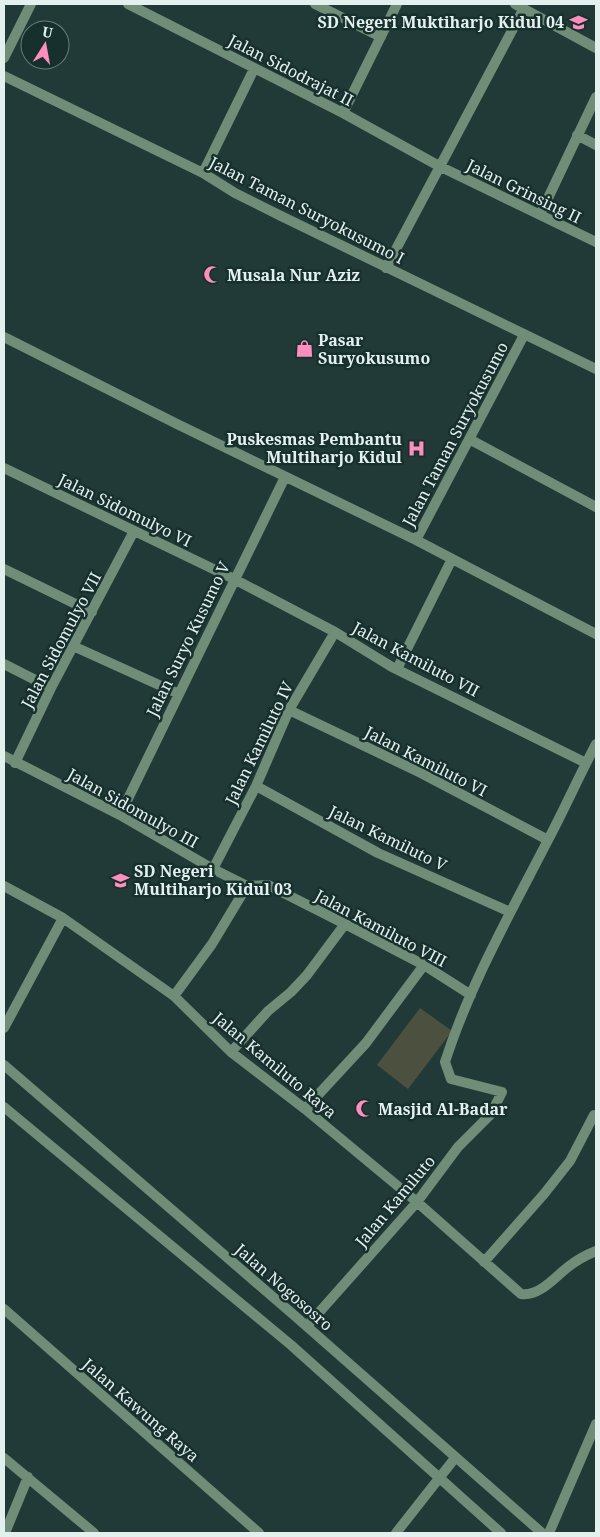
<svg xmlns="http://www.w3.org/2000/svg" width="600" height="1537" font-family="'Noto Serif',serif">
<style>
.green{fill:#4c513f}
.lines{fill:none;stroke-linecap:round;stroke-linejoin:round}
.minor{stroke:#6f8d77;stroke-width:10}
.tertiary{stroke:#6f8d77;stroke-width:10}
.labels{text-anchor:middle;stroke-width:5;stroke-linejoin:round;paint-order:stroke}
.poi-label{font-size:16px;font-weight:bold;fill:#e2f0ee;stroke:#17302d;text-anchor:start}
.street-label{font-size:16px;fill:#e2f0ee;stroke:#17302d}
</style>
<rect width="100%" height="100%" fill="#213a37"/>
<path class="green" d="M420 1008 452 1031 408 1089 377 1065Z"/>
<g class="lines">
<path class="minor" d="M128 4 343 113 439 166 596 242
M315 4 381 37
M515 4 596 48
M4 58 31 4
M4 76 203 173 235 193 281 216 596 369
M343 113 397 4
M577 135 596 145
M203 173 254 69
M540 215 596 97
M386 268 524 8
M4 337 177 424 416 540 596 634
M469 439 596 507
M4 468 234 579 335 632 392 667 586 763
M416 540 524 335
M4 569 92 612
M73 646 179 694
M4 664 51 688
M397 669 452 559
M289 710 421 773 548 840
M4 756 120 815 213 869 247 886 268 885 345 924 424 965 471 995
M15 763 51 688 134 531
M256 786 378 853 510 912
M120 815 285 477
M213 869 256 786 289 710 335 632
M4 886 63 918 174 996 231 1052 305 1109 417 1202 521 1294C539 1297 555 1277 568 1267 577 1260 586 1255 596 1251
M174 996 212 944 247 886
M4 1028 63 918
M231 1052 268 1011 291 992 307 975 345 924
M305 1109 366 1043 424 965
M484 1262 544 1194 570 1161 594 1115
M4 1309 259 1533
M307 1326 417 1202 458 1147 491 1114 502 1092 451 1079 445 1062C470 984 511 912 548 840 565 808 579 776 596 744
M4 1458 94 1533
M5 1533 28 1477
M396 1533 455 1458
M549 1533 596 1424"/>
<path class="tertiary" d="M4 1065 295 1316 542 1533
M4 1107 291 1345 501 1533"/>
</g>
<defs>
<symbol id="school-bare" viewBox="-9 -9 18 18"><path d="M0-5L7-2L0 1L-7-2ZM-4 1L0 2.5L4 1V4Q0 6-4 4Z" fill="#fd8ebe" stroke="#17302d" stroke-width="2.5" paint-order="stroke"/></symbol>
<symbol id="mosque-bare" viewBox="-9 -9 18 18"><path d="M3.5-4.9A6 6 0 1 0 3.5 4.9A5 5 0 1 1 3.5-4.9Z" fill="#fd8ebe" stroke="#17302d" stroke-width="2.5" paint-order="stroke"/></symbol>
<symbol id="shop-bare" viewBox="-9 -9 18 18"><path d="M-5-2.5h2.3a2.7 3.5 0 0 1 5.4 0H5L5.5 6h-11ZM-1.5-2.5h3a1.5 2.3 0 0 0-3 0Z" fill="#fd8ebe" stroke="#17302d" stroke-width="2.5" paint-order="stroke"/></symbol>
<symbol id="hospital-bare" viewBox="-9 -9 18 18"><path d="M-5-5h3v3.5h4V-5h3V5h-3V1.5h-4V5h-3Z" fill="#fd8ebe" stroke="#17302d" stroke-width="2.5" paint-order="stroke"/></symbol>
</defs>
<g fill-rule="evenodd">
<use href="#school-bare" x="566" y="10" width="25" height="25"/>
<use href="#mosque-bare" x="200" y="262" width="25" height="25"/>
<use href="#shop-bare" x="292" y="336" width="25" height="25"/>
<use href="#hospital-bare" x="404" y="436" width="25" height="25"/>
<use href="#school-bare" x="108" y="868" width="25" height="25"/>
<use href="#mosque-bare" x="352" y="1096" width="25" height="25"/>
</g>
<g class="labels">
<g class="poi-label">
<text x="564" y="28" text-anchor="end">SD Negeri Muktiharjo Kidul 04</text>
<text x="227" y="281">Musala Nur Aziz</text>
<text x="318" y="346">Pasar<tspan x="318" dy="18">Suryokusumo</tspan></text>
<text x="402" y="445" text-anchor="end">Puskesmas Pembantu<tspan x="402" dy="18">Multiharjo Kidul</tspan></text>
<text x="134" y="877">SD Negeri<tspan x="134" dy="18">Multiharjo Kidul 03</tspan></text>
<text x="378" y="1115">Masjid Al-Badar</text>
</g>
<g class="street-label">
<text transform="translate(291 70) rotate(27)" y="6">Jalan Sidodrajat II</text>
<text transform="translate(524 191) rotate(26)" y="6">Jalan Grinsing II</text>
<text transform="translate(307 210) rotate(27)" y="6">Jalan Taman Suryokusumo I</text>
<text transform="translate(455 434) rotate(-62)" y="6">Jalan Taman Suryokusumo</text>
<text transform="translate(125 510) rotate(26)" y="6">Jalan Sidomulyo VI</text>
<text transform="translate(188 639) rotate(-64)" y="6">Jalan Suryo Kusumo V</text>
<text transform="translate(61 640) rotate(-62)" y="6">Jalan Sidomulyo VII</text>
<text transform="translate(416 659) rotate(28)" y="6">Jalan Kamiluto VII</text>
<text transform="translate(259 743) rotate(-64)" y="6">Jalan Kamiluto IV</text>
<text transform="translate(426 761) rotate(27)" y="6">Jalan Kamiluto VI</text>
<text transform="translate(133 808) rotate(29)" y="6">Jalan Sidomulyo III</text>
<text transform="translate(388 838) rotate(26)" y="6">Jalan Kamiluto V</text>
<text transform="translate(381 928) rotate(28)" y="6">Jalan Kamiluto VIII</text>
<text transform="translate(275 1065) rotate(40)" y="6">Jalan Kamiluto Raya</text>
<text transform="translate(395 1201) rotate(-50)" y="6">Jalan Kamiluto</text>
<text transform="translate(284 1287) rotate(41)" y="6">Jalan Nogososro</text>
<text transform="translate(141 1410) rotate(41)" y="6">Jalan Kawung Raya</text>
</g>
</g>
<rect width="600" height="1537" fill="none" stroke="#e2f0ee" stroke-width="10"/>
<g transform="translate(45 45) rotate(11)"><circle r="24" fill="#17302d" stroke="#687d7a"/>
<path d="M0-4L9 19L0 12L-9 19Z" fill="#fd8ebe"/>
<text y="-8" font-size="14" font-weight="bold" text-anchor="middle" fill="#e2f0ee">U</text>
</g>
</svg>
